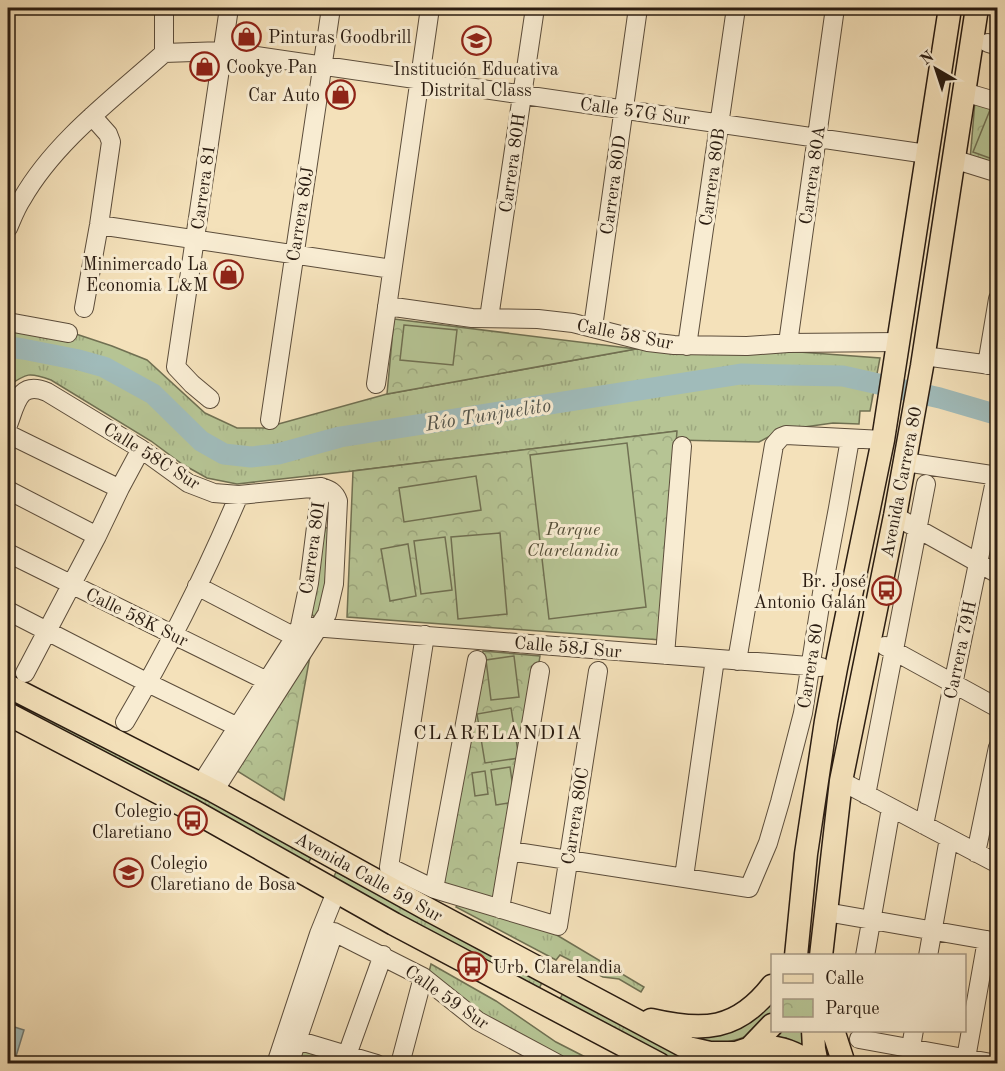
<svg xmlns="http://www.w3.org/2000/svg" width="1005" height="1071" font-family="'Old Standard TT',serif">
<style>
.grass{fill:url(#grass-tufts);stroke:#707052;stroke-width:1.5}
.park{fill:url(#park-crowns);stroke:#707052;stroke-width:1.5}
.garden{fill:#b6c494;stroke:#707052;stroke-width:1.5}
.water{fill:url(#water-ripples);stroke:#717b76;stroke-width:1.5}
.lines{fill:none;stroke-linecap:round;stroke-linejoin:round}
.river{stroke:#a0bbba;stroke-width:21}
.minor-casing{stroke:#5c4d3b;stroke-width:20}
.major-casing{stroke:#2a1c11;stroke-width:25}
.minor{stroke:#f8ecd2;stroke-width:18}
.major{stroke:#f4e1ba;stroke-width:22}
.labels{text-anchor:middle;stroke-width:6;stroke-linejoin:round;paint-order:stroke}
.poi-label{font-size:18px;fill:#2a1c11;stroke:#f8ecd2;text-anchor:start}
.street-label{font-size:18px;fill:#2a1c11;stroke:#f8ecd2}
.park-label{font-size:18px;font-style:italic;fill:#544e38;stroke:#f8ecd2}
.water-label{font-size:20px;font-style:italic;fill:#53544c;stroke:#f8ecd2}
.neighbourhood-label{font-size:20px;letter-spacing:1.5px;fill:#2a1c11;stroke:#f8ecd2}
</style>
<defs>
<pattern id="grass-tufts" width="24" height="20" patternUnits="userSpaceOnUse" patternTransform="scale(1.5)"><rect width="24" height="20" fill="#b6c494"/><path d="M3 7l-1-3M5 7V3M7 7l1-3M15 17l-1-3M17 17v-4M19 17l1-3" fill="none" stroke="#9da87f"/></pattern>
<pattern id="park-crowns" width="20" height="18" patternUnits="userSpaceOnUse" patternTransform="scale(1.5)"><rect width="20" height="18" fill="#b6c494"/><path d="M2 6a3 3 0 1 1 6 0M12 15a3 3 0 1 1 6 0" fill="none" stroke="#9da87f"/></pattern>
<pattern id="water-ripples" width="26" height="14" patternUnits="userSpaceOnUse" patternTransform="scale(1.5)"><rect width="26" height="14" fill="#a0bbba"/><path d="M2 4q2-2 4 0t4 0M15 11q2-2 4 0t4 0" fill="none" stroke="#8aa09f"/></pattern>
</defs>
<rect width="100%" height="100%" fill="#f4e1ba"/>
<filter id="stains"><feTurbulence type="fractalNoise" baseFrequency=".00333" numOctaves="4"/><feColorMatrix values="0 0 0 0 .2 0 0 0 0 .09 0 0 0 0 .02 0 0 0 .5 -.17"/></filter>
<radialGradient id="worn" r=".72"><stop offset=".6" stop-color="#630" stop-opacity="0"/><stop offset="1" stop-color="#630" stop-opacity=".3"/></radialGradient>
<path class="grass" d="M8 317 67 331 112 346 147 360 205 413 237 428H264L387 394 636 349 689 351 747 348 880 358 870 411H860L859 424 833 423 797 428 774 434 759 442 676 440V431L353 471 237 484 207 478 182 464 151 441 51 380C29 372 27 373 8 386Z
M329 526 330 529 323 605 316 617H314L311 613V609L325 529Z
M8 696 275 835 311 858 306 867 8 705Z
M336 872 543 980 539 989 332 881Z
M460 901 550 931 644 987 641 992 619 979 603 977 560 955 556 960 456 907Z
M431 964 496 1001 556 1042 597 1063H573L547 1052 486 1018 429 972Z
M564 991 703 1062 702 1064 672 1063 665 1057 560 999Z
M772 997V1015L755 1033 739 1039 719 1044 682 1036Z
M782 1031H803V1047L786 1038H776Z
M770 1059 790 1063 743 1064 749 1060Z"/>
<path class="park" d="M975 101 997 108V169L970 160Z
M394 319 636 349 387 394Z
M677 431 661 640 347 617 353 471Z
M312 645 284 800 234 769Z
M483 651 540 656 500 903 442 883Z
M299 1050 348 1064H295Z"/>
<path class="garden" d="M990 110 997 113V154L995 160 973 152Z
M404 325 457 330 453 365 400 360Z
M627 443 646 607 549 619 530 455Z
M476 476 481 510 404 522 399 488Z
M500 533 507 614 458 619 451 537Z
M445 537 452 590 421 594 414 541Z
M408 544 416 596 390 601 381 549Z
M514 656 519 697 491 700 486 660Z
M511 708 519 758 485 763 477 714Z
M510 767 515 802 496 805 491 770Z
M485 771 488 794 475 796 472 773Z"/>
<path class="water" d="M8 1025 24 1030 14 1063H8Z"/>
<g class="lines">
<path class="river" d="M8 347 23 349 79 360 104 367 153 394 201 441 224 454 251 457 278 454 340 437 741 374 843 376 940 398 998 415"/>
<defs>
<path id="minor" d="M988 43 998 46
M164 53 223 51 927 154
M164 53V8
M964 92 998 102
M953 159 998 173
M99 225 392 269
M8 228C12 219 16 208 22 199 55 141 115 97 164 53
M387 306 472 318 538 319 573 323 648 342 674 345 747 346 788 343 899 342
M84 308 99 225 111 142 108 134 92 116
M489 318 535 8
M8 322 68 333
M593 327 638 8
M788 343 835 8
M687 346 736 8
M924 356 998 366
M987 365 998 299
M376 384 430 8
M210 399 192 384 176 367 229 8
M270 420 331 8
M8 425C16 404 19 380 47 392L141 449 188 483 214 493 239 495 321 487C330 490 335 492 338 501L334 584 327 614 214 791
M8 434 112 485
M905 462 998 476
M8 490 97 536
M895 516 998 574
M8 553 267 681
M197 586 295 637
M8 611 148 683 238 727
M300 626 821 667
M425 635 389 867 434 889 558 926 598 671
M885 646 998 708
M665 655 682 446
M737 661 774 445 781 437 786 435 883 440
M25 673 97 536 120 488 141 449
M125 722C168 649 206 573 239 495
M841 781 998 864
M201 784 295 637 300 626 309 583 321 487
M866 795 926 484
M924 825 996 476
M510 851 749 888 768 843 780 802 803 713 822 593 838 508 850 439
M976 853 998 747
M684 877 715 659
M434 889 477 660
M500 909 540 671
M826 912 998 942
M865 956 891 808
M928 956 949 838
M859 1039 997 1064
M297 1040 377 1064
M347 1055 383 955
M276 1064 319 934 336 892
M289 1064 334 932 423 977 478 1021 558 1064
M400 1064 423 977
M908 1064 914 1030
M965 1064 987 940"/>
<path id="major" d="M8 686 214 791 431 911 688 1048 710 1053H734
M8 714 190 809 394 924 659 1064
M796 956 806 854 826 721 836 668 883 440 950 8
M821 956 841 781 895 516 922 366 977 8
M651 1020C703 1032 737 1031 772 986
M813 1030 814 1049 817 1064
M833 1030 844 1064
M750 1048 772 1025
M723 1059C754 1042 782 1042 811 1064"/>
</defs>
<use href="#minor" class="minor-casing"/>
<use href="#major" class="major-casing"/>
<use href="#minor" class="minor"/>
<use href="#major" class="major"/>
</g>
<defs>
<symbol id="shop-ring" viewBox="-11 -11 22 22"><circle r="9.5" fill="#f8ecd2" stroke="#8f2418" stroke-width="1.5"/><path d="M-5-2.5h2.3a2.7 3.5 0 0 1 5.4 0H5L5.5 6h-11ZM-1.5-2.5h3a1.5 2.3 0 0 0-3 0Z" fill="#8f2418"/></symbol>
<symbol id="school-ring" viewBox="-11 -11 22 22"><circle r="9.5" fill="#f8ecd2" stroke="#8f2418" stroke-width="1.5"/><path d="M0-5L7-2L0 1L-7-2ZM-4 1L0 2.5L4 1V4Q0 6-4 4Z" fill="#8f2418"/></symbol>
<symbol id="bus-ring" viewBox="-11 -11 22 22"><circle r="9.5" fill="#f8ecd2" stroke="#8f2418" stroke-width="1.5"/><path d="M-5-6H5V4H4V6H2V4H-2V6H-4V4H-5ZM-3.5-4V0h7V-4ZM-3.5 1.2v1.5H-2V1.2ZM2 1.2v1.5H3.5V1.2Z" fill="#8f2418"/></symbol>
</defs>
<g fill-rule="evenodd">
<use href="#shop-ring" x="230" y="20" width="33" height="33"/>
<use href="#school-ring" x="460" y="24" width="33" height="33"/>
<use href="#shop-ring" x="188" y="50" width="33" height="33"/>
<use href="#shop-ring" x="324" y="78" width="33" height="33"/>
<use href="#shop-ring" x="212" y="258" width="33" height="33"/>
<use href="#bus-ring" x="870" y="574" width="33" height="33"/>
<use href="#bus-ring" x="176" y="804" width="33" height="33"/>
<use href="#school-ring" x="112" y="856" width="33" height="33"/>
<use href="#bus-ring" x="456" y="950" width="33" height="33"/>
</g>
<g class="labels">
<g class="poi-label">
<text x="268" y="43">Pinturas Goodbrill</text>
<text x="226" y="73">Cookye Pan</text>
<text x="476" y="75" text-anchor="middle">Institución Educativa<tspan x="476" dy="21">Distrital Class</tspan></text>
<text x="320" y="101" text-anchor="end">Car Auto</text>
<text x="208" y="270" text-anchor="end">Minimercado La<tspan x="208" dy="21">Economia L&amp;M</tspan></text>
<text x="866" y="587" text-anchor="end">Br. José<tspan x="866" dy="21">Antonio Galán</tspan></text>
<text x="172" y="817" text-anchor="end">Colegio<tspan x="172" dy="21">Claretiano</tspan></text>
<text x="150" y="869">Colegio<tspan x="150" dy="21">Claretiano de Bosa</tspan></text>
<text x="493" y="973">Urb. Clarelandia</text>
</g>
<g class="street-label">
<text transform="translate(635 111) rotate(8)" y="6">Calle 57G Sur</text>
<text transform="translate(512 163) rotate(-82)" y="6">Carrera 80H</text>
<text transform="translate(812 175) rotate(-82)" y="6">Carrera 80A</text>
<text transform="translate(712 177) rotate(-82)" y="6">Carrera 80B</text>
<text transform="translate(613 185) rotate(-82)" y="6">Carrera 80D</text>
<text transform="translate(203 187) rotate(-82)" y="6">Carrera 81</text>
<text transform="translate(300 214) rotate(-81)" y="6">Carrera 80J</text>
<text transform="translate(625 334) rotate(11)" y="6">Calle 58 Sur</text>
<text transform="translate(152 456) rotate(32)" y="6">Calle 58C Sur</text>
<text transform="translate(901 482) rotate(-79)" y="6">Avenida Carrera 80</text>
<text transform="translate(312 548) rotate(-82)" y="6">Carrera 80I</text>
<text transform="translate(137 617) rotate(26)" y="6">Calle 58K Sur</text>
<text transform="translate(568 647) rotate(5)" y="6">Calle 58J Sur</text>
<text transform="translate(960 650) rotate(-78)" y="6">Carrera 79H</text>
<text transform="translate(810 666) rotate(-81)" y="6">Carrera 80</text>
<text transform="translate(575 816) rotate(-81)" y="6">Carrera 80C</text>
<text transform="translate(369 877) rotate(29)" y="6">Avenida Calle 59 Sur</text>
<text transform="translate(447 997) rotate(35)" y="6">Calle 59 Sur</text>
</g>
<g class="park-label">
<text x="573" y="535">Parque<tspan x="573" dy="21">Clarelandia</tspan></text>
</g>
<g class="water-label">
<text transform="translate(488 414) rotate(-9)" y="7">Río Tunjuelito</text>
</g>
<g class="neighbourhood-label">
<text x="498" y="739">CLARELANDIA</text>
</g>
</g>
<rect width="1005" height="1071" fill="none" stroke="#f4e1ba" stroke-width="30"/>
<rect x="9" y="9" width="987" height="1053" fill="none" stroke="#2a1c11" stroke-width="3"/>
<rect x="15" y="15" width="975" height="1041" fill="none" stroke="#2a1c11" stroke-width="1.5"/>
<rect x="771" y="954" width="195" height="78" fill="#f8ecd2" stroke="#a69985" stroke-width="1.5"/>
<rect x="783" y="974" width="30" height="9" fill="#f4e1ba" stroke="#a69985" stroke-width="1.5"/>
<text x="825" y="984" font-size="18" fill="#2a1c11">Calle</text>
<rect x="783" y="999" width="30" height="18" fill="url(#park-crowns)" stroke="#a69985" stroke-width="1.5"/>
<text x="825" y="1014" font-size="18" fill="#2a1c11">Parque</text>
<g transform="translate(936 69) rotate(321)" stroke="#f8ecd2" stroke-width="4.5" paint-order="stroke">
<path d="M0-4.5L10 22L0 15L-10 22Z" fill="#2a1c11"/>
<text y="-9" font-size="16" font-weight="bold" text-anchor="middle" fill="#2a1c11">N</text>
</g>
<rect width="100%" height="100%" filter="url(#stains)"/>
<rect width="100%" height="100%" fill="url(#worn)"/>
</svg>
